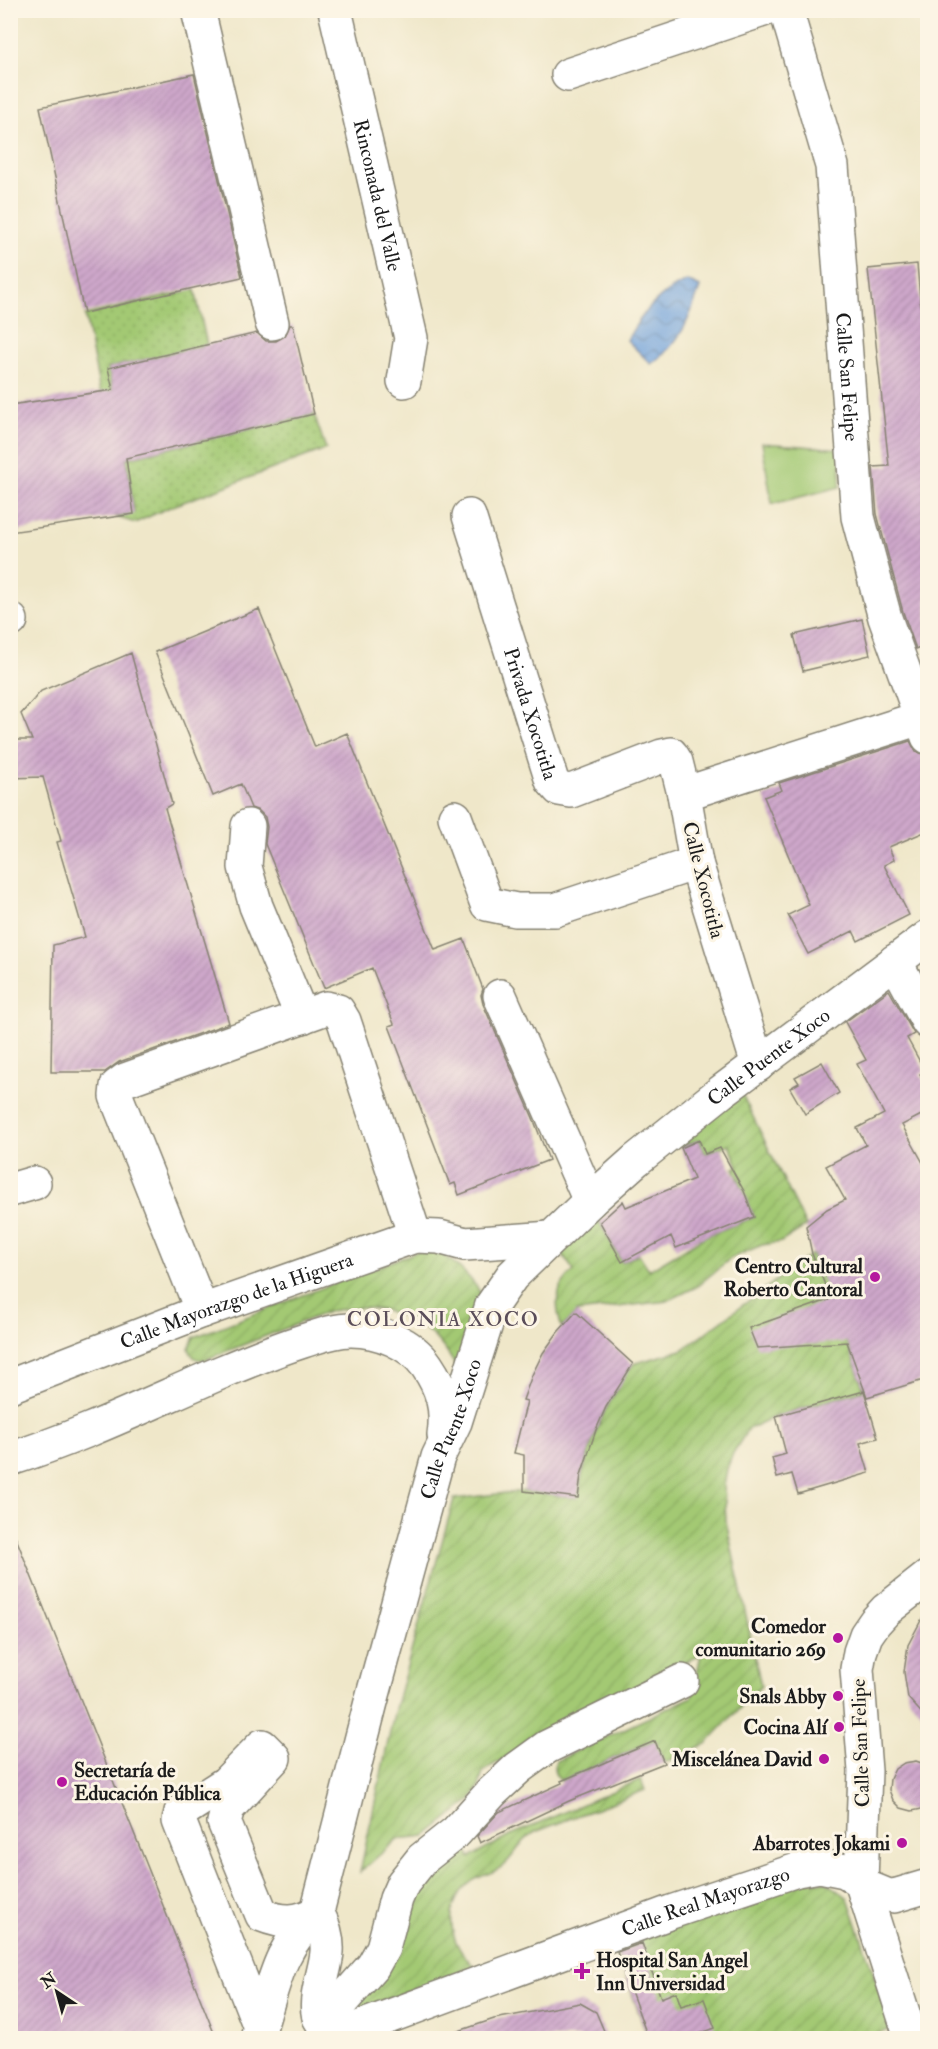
<svg xmlns="http://www.w3.org/2000/svg" width="938" height="2049" font-family="'IM FELL Double Pica',serif">
<style>
.grass{fill:url(#grass-dots);stroke:#607248;stroke-width:1.5}
.park{fill:#a3c973;stroke:#607248;stroke-width:1.5}
.garden{fill:url(#garden-furrows);stroke:#607248;stroke-width:1.5}
.water{fill:url(#water-waves);stroke:#465f7c;stroke-width:1.5}
.building{fill:url(#building-hatch)}
.lines{fill:none;stroke-linecap:round;stroke-linejoin:round}
.minor-casing{stroke:#868272;stroke-width:36}
.minor{stroke:#fff;stroke-width:33}
.poi-dot{fill:#b5179e;stroke:#fcf5e5;stroke-width:2}
.labels{text-anchor:middle;stroke-width:6;stroke-linejoin:round;paint-order:stroke}
.street-label{font-size:20px;fill:#1c1c1c;stroke:#fcf5e5}
.poi-label{font-size:20px;font-weight:bold;fill:#1c1c1c;stroke:#fcf5e5;text-anchor:end}
.neighbourhood-label{font-size:21px;letter-spacing:1.5px;fill:#5a4d59;stroke:#fcf5e5}
</style>
<defs>
<pattern id="grass-dots" width="8" height="8" patternUnits="userSpaceOnUse" patternTransform="scale(1.5)"><rect width="8" height="8" fill="#a3c973"/><path d="M2 2h.1M6 6h.1" fill="none" stroke="#8cac63" stroke-width="1.8" stroke-linecap="round"/></pattern>
<pattern id="garden-furrows" width="10" height="10" patternUnits="userSpaceOnUse" patternTransform="scale(1.5)"><rect width="10" height="10" fill="#a3c973"/><path d="M-1 1l2-2M0 10L10 0M9 11l2-2" fill="none" stroke="#8cac63"/></pattern>
<pattern id="water-waves" width="16" height="10" patternUnits="userSpaceOnUse" patternTransform="scale(1.5)"><rect width="16" height="10" fill="#71a2db"/><path d="M0 5q4-4 8 0t8 0" fill="none" stroke="#5c83b1"/></pattern>
<pattern id="building-hatch" width="6" height="6" patternUnits="userSpaceOnUse" patternTransform="scale(1.5)"><rect width="6" height="6" fill="#cea7ca"/><path d="M-1 1l2-2M0 6l6-6M5 7l2-2" fill="none" stroke="#b08fad"/></pattern>
</defs>
<rect width="100%" height="100%" fill="#fcf5e5"/>
<filter id="ink" filterUnits="userSpaceOnUse"><feTurbulence type="fractalNoise" baseFrequency=".0167" numOctaves="2"/><feDisplacementMap in="SourceGraphic" scale="12" xChannelSelector="R" yChannelSelector="G"/><feConvolveMatrix kernelMatrix="1 2 1 2 8 2 1 2 1" color-interpolation-filters="sRGB"/></filter>
<filter id="wash" filterUnits="userSpaceOnUse"><feTurbulence type="fractalNoise" baseFrequency=".008" numOctaves="4" result="noise"/><feDisplacementMap in="SourceGraphic" scale="24" xChannelSelector="R" yChannelSelector="G"/><feGaussianBlur stdDeviation="1.35" result="paint"/><feColorMatrix in="noise" values="0 0 0 0 0 0 0 0 0 0 0 0 0 0 0 0 0 1.4 0 .05"/><feComposite in="paint" operator="in"/></filter>
<g filter="url(#wash)">
<rect width="100%" height="100%" fill="#efe7c9"/>
<path class="grass" d="M195 290 207 345 108 368 128 458 314 414 326 449 170 507 135 523 116 517 134 513 127 461 100 392 85 315Z"/>
<path class="park" d="M762 443 841 449 840 487 772 504Z"/>
<path class="garden" d="M741 1092 806 1226 781 1242 762 1245 731 1258 696 1287 667 1301 577 1312 562 1328C554 1305 555 1286 574 1271L561 1252 596 1216 622 1262 639 1254 649 1270 706 1236 754 1217 734 1168 738 1166 729 1144 705 1154 699 1140 681 1147 677 1139Z
M429 1247C456 1261 472 1277 487 1303L463 1379C457 1369 451 1357 443 1347 414 1310 374 1303 330 1311L204 1360C195 1360 191 1356 189 1348L194 1337Z
M812 1254 832 1299 864 1390 776 1416 748 1429 733 1453 727 1469 724 1486 726 1521 761 1686 706 1744 664 1763 654 1741 561 1781C554 1775 552 1769 556 1761L692 1697 701 1654 551 1730 483 1771 479 1787 471 1800 425 1836 398 1839 360 1872 395 1709 454 1499 524 1491 577 1498C586 1448 604 1405 633 1364L682 1350Z
M641 1779 645 1790 535 1832C519 1842 516 1854 504 1865 494 1874 480 1875 471 1882 441 1906 449 1944 474 1966L341 2017 398 1953 403 1935 401 1899 463 1841 470 1858 509 1836Z
M797 1881 827 1882 848 1898 892 2029 864 2038H648L614 1944Z"/>
<path class="water" d="M687 281 700 287C689 320 681 343 651 364L627 340C642 313 659 293 687 281Z"/>
<g id="blocks">
<path class="building" d="M194 74 242 277 84 313 40 107Z
M917 264 927 381V645L916 649 903 612 877 514 873 467 889 466 868 269Z
M290 325H293L314 414 126 458 134 514 10 532V405L113 390 108 368 257 333 266 341H276L285 336Z
M259 609 315 747 347 733 435 950 464 939 483 989 481 995 483 1004 533 1118 549 1160 459 1195 455 1183 450 1185 389 1026 394 1024 372 968 324 988 265 844 267 827 265 817 259 811 251 808 241 784 213 796 155 652Z
M862 619 870 655 803 671 794 635Z
M131 653 172 804 165 808 229 1023 119 1062 105 1072H51L53 945 85 937 57 842 61 841 43 777 10 778V740H32L21 714 41 691Z
M910 741 916 752 927 755V831L889 847 894 860 884 865 909 915 858 941 853 931 808 954 788 915 809 905 764 797 782 790 779 783Z
M889 990 914 1034 907 1038 925 1071 920 1074 927 1087V1112L902 1125 927 1170V1379L867 1397 847 1342 757 1348 749 1328 831 1299 812 1254 806 1226 827 1209 845 1200 826 1166 866 1145 857 1128 884 1114 857 1064 866 1060 845 1022Z
M822 1062 839 1093 805 1114 790 1088 799 1083 795 1077Z
M699 1140 705 1154 720 1148 744 1191 754 1217 676 1248 671 1236 622 1262 600 1222 623 1201 626 1207 694 1179 681 1148Z
M576 1312 633 1364 606 1407 596 1430 581 1475 578 1498 524 1491V1455L514 1453 527 1401 523 1400 532 1375 543 1353 558 1332Z
M864 1391 878 1438 860 1443 869 1473 798 1494 792 1474 777 1478 772 1458 786 1454 776 1416Z
M10 1528H12L216 2038H10Z
M927 1609V1719L908 1698 904 1672 908 1645Z
M655 1741 664 1763 569 1801 480 1843 477 1836 499 1812 562 1783 561 1781Z
M916 1761 927 1765V1808L912 1811 901 1808 893 1800 889 1790 890 1779 895 1769 904 1763Z
M642 1943 661 1998 676 1992 681 2006 704 1999 715 2028 688 2038H648L617 1952Z
M580 2003 596 2012 607 2038H448L447 2035 494 2019Z"/>
</g>
</g>
<g filter="url(#ink)">
<use href="#blocks" fill-opacity="0" stroke="#868272" stroke-width="1.5"/>
<g class="lines">
<defs>
<g id="minor">
<path d="M198 10 272 323"/>
<path id="s1" d="M335 10 411 338 404 381"/>
<path id="s2" d="M786 10 832 166 858 517 885 618 928 737"/>
<path d="M568 75 763 10"/>
<path id="s3" d="M469 516 552 781 559 789 571 791 662 756 671 754 676 762 684 794"/>
<path d="M10 620H11"/>
<path d="M455 817 487 904 516 910H555L696 863"/>
<path d="M248 826 245 867 256 906 302 1017"/>
<path d="M895 961 928 1022"/>
<path d="M500 996 590 1201"/>
<path d="M758 1065 696 863 684 794 920 718"/>
<path d="M10 1190 34 1183"/>
<path d="M202 1311 116 1096 117 1086 125 1080 326 1008 338 1011 344 1021 415 1236"/>
<path id="s4" d="M10 1386 202 1311 415 1236 439 1237 465 1244 551 1238"/>
<path d="M10 1459C83 1436 152 1402 222 1372 248 1361 275 1350 303 1341 319 1336 334 1330 351 1330 379 1330 411 1343 427 1366 442 1388 448 1408 444 1435"/>
<path d="M319 2017 336 2008 373 1966 383 1948 396 1899 403 1883 422 1859 456 1832 492 1792 518 1768 547 1747 682 1681"/>
<path id="s5" d="M260 2027 179 1821 181 1812 226 1783 262 1746 274 1758 228 1808 224 1822 262 1915C282 1923 298 1924 317 1912 324 1925 328 1938 327 1952 325 1981 296 2034 350 2031L671 1912 797 1870 820 1866 845 1871 861 1881 869 1888 886 1895 894 1896 928 1886"/>
<path id="s6" d="M258 2034C275 1983 276 1952 317 1912L371 1702 438 1457 455 1422 492 1305 512 1276 590 1201 636 1160 721 1092 928 937"/>
<path d="M911 2038 861 1881 865 1771 857 1669 860 1652 866 1635 875 1622 886 1610 928 1577"/>
</g>
</defs>
<use href="#minor" class="minor-casing"/>
<use href="#minor" class="minor"/>
</g>
</g>
<g class="poi-dot">
<circle cx="875" cy="1277" r="6"/>
<circle cx="838" cy="1638" r="6"/>
<circle cx="838" cy="1696" r="6"/>
<circle cx="839" cy="1727" r="6"/>
<circle cx="824" cy="1759" r="6"/>
<circle cx="62" cy="1782" r="6"/>
<circle cx="902" cy="1843" r="6"/>
<path d="M579 1962h6v6h6v6h-6v6h-6v-6h-6v-6h6z"/>
</g>
<g class="labels">
<g class="street-label">
<text dy="7" stroke="none"><textPath href="#s1" startOffset="190">Rinconada del Valle</textPath></text>
<text dy="7" stroke="none"><textPath href="#s2" startOffset="374">Calle San Felipe</textPath></text>
<text dy="7" stroke="none"><textPath href="#s3" startOffset="207">Privada Xocotitla</textPath></text>
<text transform="translate(704 880) rotate(76)" y="7">Calle Xocotitla</text>
<text dy="7" stroke="none"><textPath href="#s6" startOffset="1143">Calle Puente Xoco</textPath></text>
<text dy="7" stroke="none"><textPath href="#s4" startOffset="242">Calle Mayorazgo de la Higuera</textPath></text>
<text dy="7" stroke="none"><textPath href="#s6" startOffset="639">Calle Puente Xoco</textPath></text>
<text transform="translate(860 1743) rotate(-92)" y="7">Calle San Felipe</text>
<text dy="7" stroke="none"><textPath href="#s5" startOffset="1116">Calle Real Mayorazgo</textPath></text>
</g>
<g class="poi-label">
<text x="863" y="1273">Centro Cultural<tspan x="863" dy="23">Roberto Cantoral</tspan></text>
<text x="826" y="1633">Comedor<tspan x="826" dy="23">comunitario 269</tspan></text>
<text x="826" y="1703">Snals Abby</text>
<text x="827" y="1734">Cocina Alí</text>
<text x="812" y="1766">Miscelánea David</text>
<text x="74" y="1777" text-anchor="start">Secretaría de<tspan x="74" dy="23">Educación Pública</tspan></text>
<text x="890" y="1850">Abarrotes Jokami</text>
<text x="596" y="1967" text-anchor="start">Hospital San Angel<tspan x="596" dy="23">Inn Universidad</tspan></text>
</g>
<g class="neighbourhood-label">
<text x="443" y="1326">COLONIA XOCO</text>
</g>
</g>
<rect width="938" height="2049" fill="none" stroke="#fcf5e5" stroke-width="36"/>
<g transform="translate(57 1992) rotate(324)" stroke="#fcf5e5" stroke-width="4.5" paint-order="stroke">
<path d="M0-4.5L10 22L0 15L-10 22Z" fill="#1c1c1c"/>
<text y="-9" font-size="16" font-weight="bold" text-anchor="middle" fill="#1c1c1c">N</text>
</g>
</svg>
